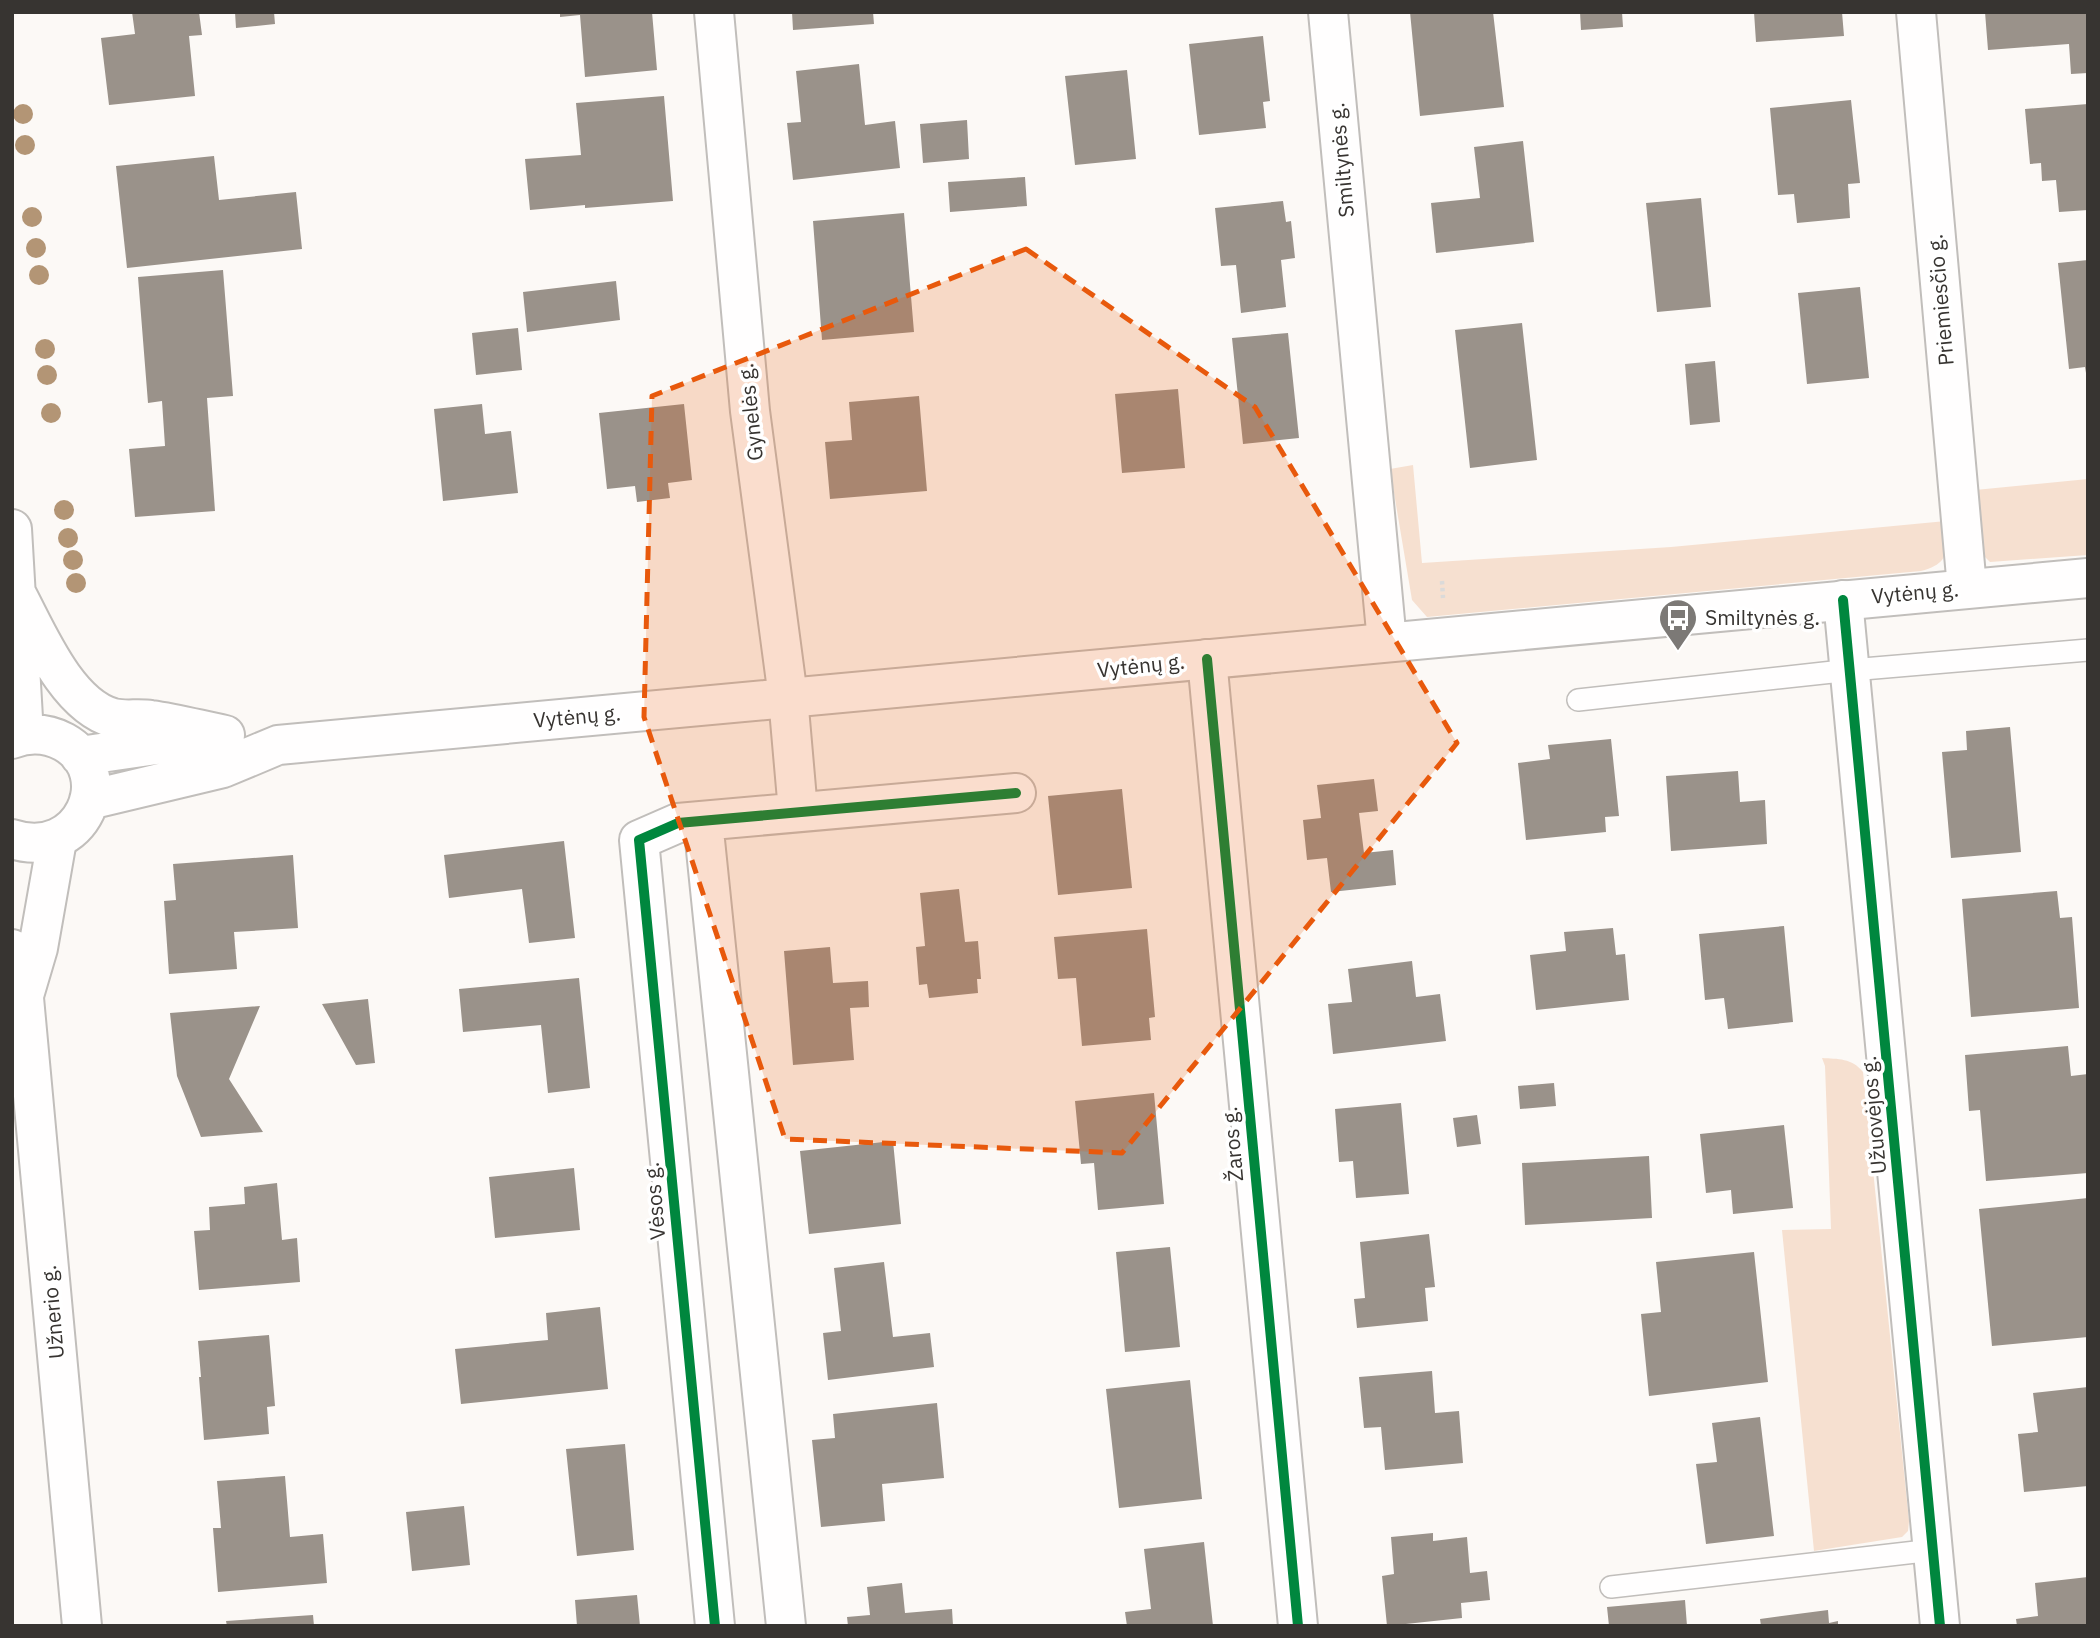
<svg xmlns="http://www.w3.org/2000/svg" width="2100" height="1638" font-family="'IBM Plex Sans',sans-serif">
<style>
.green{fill:#f6e0d0}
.building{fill:#9a928a}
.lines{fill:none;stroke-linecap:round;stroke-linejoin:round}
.service-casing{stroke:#c1bebb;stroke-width:24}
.minor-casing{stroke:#c1bebb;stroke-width:42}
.secondary-casing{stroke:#c1bebb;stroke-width:42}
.path{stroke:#dbdad9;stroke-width:4.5;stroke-dasharray:3.5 3.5;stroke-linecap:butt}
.service{stroke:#fffefe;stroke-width:21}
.minor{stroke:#fffefe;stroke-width:38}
.secondary{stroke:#fffefe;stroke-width:38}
.cycleway-casing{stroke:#fff;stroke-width:15}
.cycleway{stroke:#00873e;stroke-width:10}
.tree{fill:#b39575}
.marked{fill:#e8590c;fill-opacity:0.2;stroke:#e8590c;stroke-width:5;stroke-dasharray:14 9;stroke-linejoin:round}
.labels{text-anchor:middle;stroke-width:7;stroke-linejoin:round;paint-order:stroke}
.street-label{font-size:21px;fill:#373431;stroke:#fff}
.poi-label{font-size:21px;fill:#373431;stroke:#fff;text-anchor:start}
</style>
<rect width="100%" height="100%" fill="#fcf9f6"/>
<path class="green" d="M1413 465 1422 563 1671 547 1946 521C1947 548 1952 563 1921 571L1427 617 1412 600 1390 469Z
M2088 479V555L1990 562 1980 552 1975 490Z
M1822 1058C1838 1059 1852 1058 1863 1072L1909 1521 1908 1531 1902 1537 1814 1551 1782 1230 1831 1229 1825 1066Z"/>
<path class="building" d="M132 12H199L202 35 189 36 195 96 109 105 101 38 135 34Z
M235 12H274L275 24 236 28Z
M560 12H652L657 70 585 77 580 15 560 17Z
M792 12H873L874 24 793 30Z
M1410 12H1493L1504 107 1420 116Z
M1580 12H1622L1623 27 1581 30Z
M1754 12H1842L1844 36 1756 42Z
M1985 12H2088V73L2071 74 2069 44 1988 50Z
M1263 36 1270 101 1263 102 1266 128 1199 135 1189 44Z
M859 64 865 125 895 121 900 168 793 180 787 123 801 122 796 71Z
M1127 70 1136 159 1075 165 1065 76Z
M664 96 673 201 585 208V205L530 210 525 159 581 155 576 103Z
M1851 100 1860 183 1848 184 1850 218 1797 223 1794 194 1778 195 1770 108Z
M2088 104V210L2059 212 2056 180 2042 181 2041 163 2030 164 2025 109Z
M967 120 969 159 923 163 920 124Z
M1523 141 1534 242 1436 253 1431 203 1480 198 1474 147Z
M214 156 219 200 296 192 302 249 127 268 116 166Z
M1025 177 1027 206 950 212 948 182Z
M1701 198 1711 307 1657 312 1646 203Z
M1283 201 1286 222 1291 221 1295 258 1281 260 1286 307 1241 313 1236 265 1221 266 1215 208Z
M904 213 914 332 822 340 813 221Z
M2088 260V373H2086L2085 367 2069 369 2058 263Z
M223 270 233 396 207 398 215 511 135 517 129 449 165 446 162 401 148 403 138 277Z
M616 281 620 320 527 332 523 292Z
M1860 287 1869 378 1807 384 1798 293Z
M1522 323 1537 460 1470 468 1455 330Z
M518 328 522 370 476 375 472 333Z
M1288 333 1299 438 1243 444 1232 338Z
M1715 361 1720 422 1690 425 1685 364Z
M1178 389 1185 468 1122 473 1115 394Z
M919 396 927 491 830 499 825 442 852 440 849 402Z
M482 404 485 434 511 431 518 493 443 501 434 409Z
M684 404 692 480 668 483 670 498 637 502 635 486 607 489 599 413Z
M2010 727 2021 852 1951 858 1942 752 1967 750 1966 731Z
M1611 739 1619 816 1605 817 1606 832 1526 840 1518 763 1550 759 1548 745Z
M1738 771 1740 802 1765 800 1767 844 1671 851 1666 776Z
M1374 779 1378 811 1359 813 1364 853 1393 850 1396 885 1331 892 1327 858 1307 860 1303 820 1321 818 1317 785Z
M1122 789 1132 888 1058 895 1048 796Z
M564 841 575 938 529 943 522 889 449 898 444 855Z
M293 855 298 928 234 932 237 969 169 974 164 901 176 900 173 864Z
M959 889 965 942 978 941 981 979H977L978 993 929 998 927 984 919 985 916 947 925 946 920 893Z
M2057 891 2060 918 2072 917 2079 1008 1971 1017 1962 899Z
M1784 926 1793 1022 1728 1029 1724 998 1705 1000 1699 934Z
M1613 928 1616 955 1625 954 1629 1000 1536 1010 1530 955 1566 951 1564 932Z
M1147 929 1155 1017 1149 1018 1151 1040 1082 1046 1076 978 1058 979 1054 937Z
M830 947 833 983 868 981 869 1007 850 1008 854 1060 793 1065 784 951Z
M1412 961 1416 997 1440 994 1446 1041 1333 1054 1328 1004 1352 1002 1348 969Z
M579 978 590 1088 548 1093 541 1025 463 1032 459 989Z
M368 999 375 1063 356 1065 322 1004Z
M260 1006 229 1079 263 1132 201 1137 177 1076 170 1013Z
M2068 1046 2071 1076 2088 1074V1173L1986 1181 1980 1110 1969 1111 1965 1055Z
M1554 1083 1556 1106 1520 1109 1518 1086Z
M1154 1093 1164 1204 1098 1210 1094 1163 1081 1164 1075 1101Z
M1401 1103 1409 1194 1356 1198 1353 1161 1339 1162 1335 1109Z
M1477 1115 1481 1144 1457 1147 1453 1118Z
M1784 1125 1793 1208 1733 1214 1731 1190 1706 1193 1700 1134Z
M893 1141 901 1224 809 1234 800 1151Z
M1649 1156 1652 1218 1525 1225 1522 1163Z
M574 1168 580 1230 495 1238 489 1177Z
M277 1183 282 1240 297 1238 300 1282 199 1290 194 1231 210 1230 209 1207 245 1204 244 1187Z
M2088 1198V1337L1992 1346 1979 1209Z
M1429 1234 1435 1287 1425 1288 1428 1321 1357 1328 1354 1299 1365 1298 1360 1242Z
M1170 1247 1180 1347 1125 1352 1116 1252Z
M1754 1252 1768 1382 1649 1396 1641 1314 1661 1312 1656 1262Z
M884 1262 893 1337 930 1333 934 1367 828 1380 823 1333 841 1331 834 1268Z
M600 1307 608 1389 461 1404 455 1349 548 1340 546 1313Z
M269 1335 275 1406 267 1407 269 1434 204 1440 199 1377H201L198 1341Z
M1432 1371 1435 1413 1459 1411 1463 1463 1385 1470 1381 1427 1364 1428 1359 1377Z
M1190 1380 1202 1499 1119 1508 1106 1389Z
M2088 1387V1486L2024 1492 2018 1434 2038 1432 2033 1393Z
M937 1403 944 1478 882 1484 885 1521 821 1527 812 1440 835 1438 833 1414Z
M1760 1417 1774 1536 1706 1544 1696 1464 1717 1462 1712 1423Z
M625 1444 634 1550 577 1556 566 1449Z
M285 1476 290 1537 323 1534 327 1583 218 1592 213 1528H221L217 1481Z
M464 1506 470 1565 412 1571 406 1512Z
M1433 1533V1541L1467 1537 1470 1573 1487 1571 1490 1600 1461 1603 1462 1618 1387 1626 1382 1576 1394 1574 1391 1537Z
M1204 1542 1213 1626H1127L1125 1612 1151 1609 1144 1549Z
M2088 1577V1626H2017L2016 1619 2038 1616 2035 1583Z
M902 1583 905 1613 952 1609 953 1626H848L847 1617 870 1615 867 1587Z
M637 1595 640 1626H577L575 1600Z
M1685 1600 1687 1626H1609L1607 1607Z
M1828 1610 1829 1623 1838 1621V1626H1761L1760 1619Z
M313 1615 314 1626H227L226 1621Z"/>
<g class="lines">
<defs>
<path id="service" d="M1578 700 1851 670 2088 650
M1611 1587 1933 1550"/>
<path id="minor" d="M714 12 750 411 788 697 798 811
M1328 12 1387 642
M1916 12 1967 588
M1843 600 1940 1626
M1207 659 1298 1626
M703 821 786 1626
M12 949 24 998 82 1626
M25 992 38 948 57 840
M715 1626 639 840 678 823 1016 793"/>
<path id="secondary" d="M12 529 24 735
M16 593C37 632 66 705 113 718 125 721 138 718 151 720 175 723 200 730 225 735
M12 739C30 732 47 733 64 742 120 773 82 862 12 839
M80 756 197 739
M89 800 223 768 278 745 2088 578"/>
</defs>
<use href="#service" class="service-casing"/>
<use href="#minor" class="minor-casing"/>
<use href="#secondary" class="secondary-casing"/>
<path class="path" d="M1442 581 1443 598"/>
<use href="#service" class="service"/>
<use href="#minor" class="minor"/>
<use href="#secondary" class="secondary"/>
<defs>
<path id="cycleway" d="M1843 600 1940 1626
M1207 659 1298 1626
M715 1626 639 840 678 823 1016 793"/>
</defs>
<use href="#cycleway" class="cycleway-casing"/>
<use href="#cycleway" class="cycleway"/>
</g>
<g class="tree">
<circle cx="23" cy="114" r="10"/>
<circle cx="25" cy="145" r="10"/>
<circle cx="32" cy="217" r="10"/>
<circle cx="36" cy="248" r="10"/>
<circle cx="39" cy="275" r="10"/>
<circle cx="45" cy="349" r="10"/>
<circle cx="47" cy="375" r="10"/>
<circle cx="51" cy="413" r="10"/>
<circle cx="64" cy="510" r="10"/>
<circle cx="68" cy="538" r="10"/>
<circle cx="73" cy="560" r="10"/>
<circle cx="76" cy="583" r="10"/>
</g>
<path class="marked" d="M1026 249 1255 407 1457 743 1122 1153 785 1139 644 717 652 396Z"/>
<defs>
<symbol id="bus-pin" viewBox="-11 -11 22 30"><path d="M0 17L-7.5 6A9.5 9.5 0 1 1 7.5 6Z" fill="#7c7976" stroke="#fff"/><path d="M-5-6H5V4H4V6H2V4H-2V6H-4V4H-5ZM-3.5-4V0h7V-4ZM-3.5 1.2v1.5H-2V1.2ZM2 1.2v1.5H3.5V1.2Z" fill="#fff"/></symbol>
</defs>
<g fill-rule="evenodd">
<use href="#bus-pin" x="1656" y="596" width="44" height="60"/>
</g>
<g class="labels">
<g class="street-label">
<text transform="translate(1342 160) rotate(-95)" y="7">Smiltynės g.</text>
<text transform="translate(1941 300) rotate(-95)" y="7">Priemiesčio g.</text>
<text transform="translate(751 412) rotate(-96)" y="7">Gynelės g.</text>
<text transform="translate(1915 593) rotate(-5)" y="7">Vytėnų g.</text>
<text transform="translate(1141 666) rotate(-6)" y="7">Vytėnų g.</text>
<text transform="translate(577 717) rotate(-5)" y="7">Vytėnų g.</text>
<text transform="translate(1874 1115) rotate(-95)" y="7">Užuovėjos g.</text>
<text transform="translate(1233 1144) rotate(-95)" y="7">Žaros g.</text>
<text transform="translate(655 1201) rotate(-95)" y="7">Vėsos g.</text>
<text transform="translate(53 1312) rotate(-95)" y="7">Užnerio g.</text>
</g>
<g class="poi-label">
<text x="1705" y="625">Smiltynės g.</text>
</g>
</g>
<rect width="2100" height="1638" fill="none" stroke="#373431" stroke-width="28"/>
</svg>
